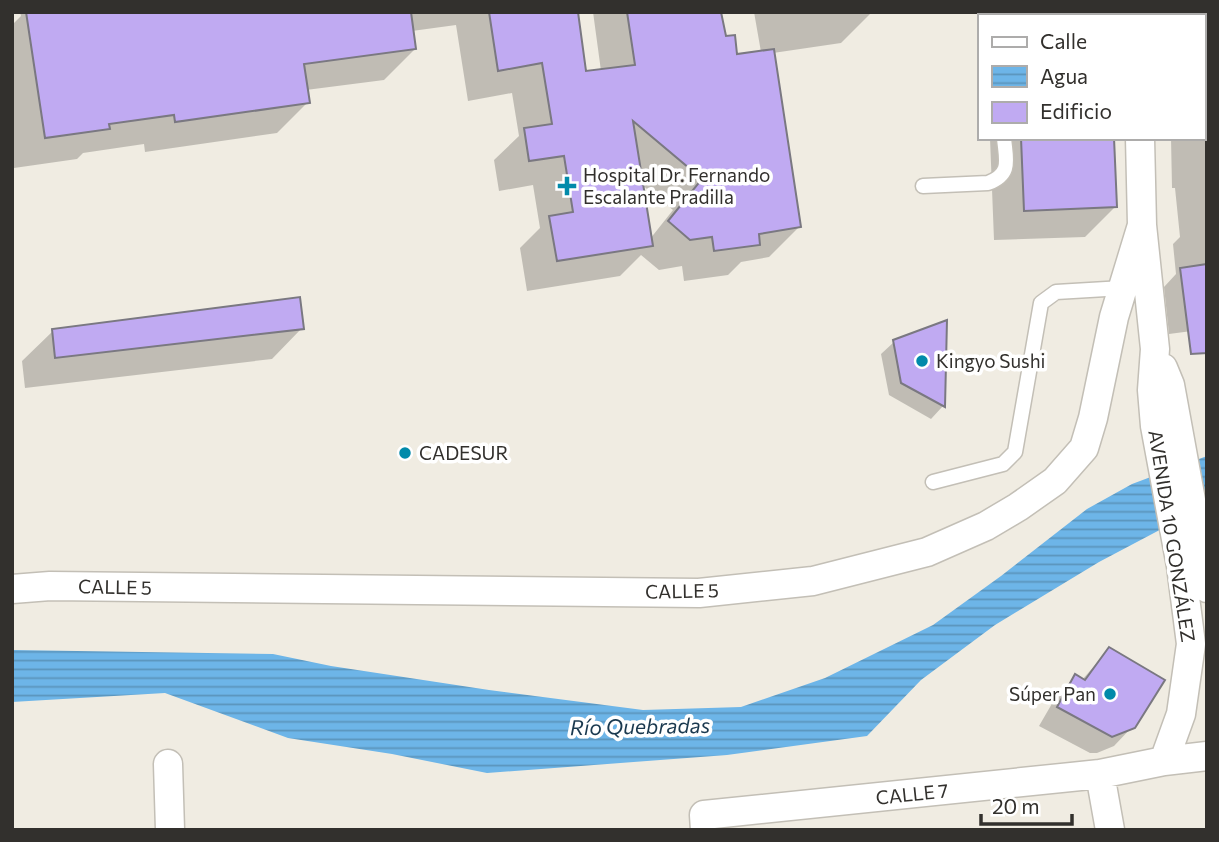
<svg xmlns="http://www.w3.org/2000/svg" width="1219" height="842" font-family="Commissioner,sans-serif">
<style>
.water{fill:url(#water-rules)}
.shadow{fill:#0003;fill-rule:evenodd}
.building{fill:#c0aaf2;stroke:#7a7881;stroke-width:2}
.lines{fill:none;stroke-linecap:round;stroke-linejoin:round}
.service-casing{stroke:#c3bfb6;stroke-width:17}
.minor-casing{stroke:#c3bfb6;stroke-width:31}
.service{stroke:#fff;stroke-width:14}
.minor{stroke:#fff;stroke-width:28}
.poi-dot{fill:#018aaa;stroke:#fff;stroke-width:2.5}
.labels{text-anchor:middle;stroke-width:7;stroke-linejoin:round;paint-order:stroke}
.poi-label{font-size:19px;fill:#32302d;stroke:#fff;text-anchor:start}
.street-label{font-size:19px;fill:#32302d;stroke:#fff}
.water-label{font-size:21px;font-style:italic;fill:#1a394f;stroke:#fff}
</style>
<defs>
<pattern id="water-rules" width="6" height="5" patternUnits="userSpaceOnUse" patternTransform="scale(1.75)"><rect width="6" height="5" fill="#6db5e8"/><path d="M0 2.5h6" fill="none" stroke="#5a94bc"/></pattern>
</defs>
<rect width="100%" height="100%" fill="#f0ece2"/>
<path class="water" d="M1207 456V505L1099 562 995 625 921 680 867 736 727 755 487 773 392 754 288 738 165 693 12 702V650L273 654 331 666 489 690 643 710 741 707 825 678 933 625 1001 576 1087 509 1132 484Z"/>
<path class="shadow" d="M20 12H576L585 73 601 71 593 12H720L724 38 736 56 761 52 754 12H872L841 43 773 53 799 227 769 257 741 262 728 275 684 281 682 266 659 270 641 255 620 276 527 291 520 248 540 228 533 185 499 191 494 160 519 136 512 93 468 101 456 25 412 31 415 49 384 80 306 90 308 102 277 133 145 152 144 144 83 153 77 159 14 168 12 154V25L21 16ZM641 184 673 210 650 239Z
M984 12H1107V16H984Z
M1191 12H1207V329L1169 334 1164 287 1176 274 1173 244 1180 237 1175 188H1172L1171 138H1203V16H1191Z
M990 138H1113L1116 206 1085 237 994 240Z
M945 323 943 406 931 419 889 395 881 354 894 342Z
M302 328 272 359 25 388 22 361 53 331Z
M1109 649 1133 726 1114 746 1097 753H1090L1039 726 1057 695 1075 677 1082 680Z"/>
<path class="building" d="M26 12H411L416 49 304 64 310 103 175 122 174 115 109 124 110 129 45 138Z
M489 12H578L586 71 635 65 627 12H721L726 36 735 35 737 54 774 49 801 227 759 234 760 245 714 251 712 237 690 240 668 221 702 179 633 121 653 246 557 261 549 216 573 212 564 156 529 161 524 128 552 124 542 63 498 71Z
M1021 138H1114L1117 207 1024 211Z
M1207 264V353L1191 354 1180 268Z
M300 297 304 329 55 358 52 329Z
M947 320 945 407 901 383 893 340Z
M1109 647 1165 680 1135 728 1112 737 1057 707 1075 674 1085 680Z"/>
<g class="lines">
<defs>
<path id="service" d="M994 12V16
M923 186 988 183C1012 174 1006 160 1004 138
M933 482 1003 464 1015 452 1041 303 1056 292 1123 288"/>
<path id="minor" d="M1138 12V16
M1140 138 1142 225 1155 349 1152 390 1155 426 1181 566 1191 644 1181 714 1164 761
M1163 368 1170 385 1207 588
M12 589 50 586 699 593 813 581 927 552 986 526 1018 507 1055 481 1084 448 1093 418 1114 317 1142 225
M168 764 170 830
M1100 774 1110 830
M705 830 704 815 1100 774 1164 761 1207 756"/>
</defs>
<use href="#service" class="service-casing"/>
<use href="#minor" class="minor-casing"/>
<use href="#service" class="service"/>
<use href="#minor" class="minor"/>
</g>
<g class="poi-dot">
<path d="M563.5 175.5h7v7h7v7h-7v7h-7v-7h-7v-7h7z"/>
<circle cx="922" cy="361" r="7"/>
<circle cx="405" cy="453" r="7"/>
<circle cx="1110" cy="694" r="7"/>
</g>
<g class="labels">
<g class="poi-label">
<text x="583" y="182">Hospital Dr. Fernando<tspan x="583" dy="22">Escalante Pradilla</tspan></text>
<text x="936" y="368">Kingyo Sushi</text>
<text x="419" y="460">CADESUR</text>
<text x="1096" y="701" text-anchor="end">Súper Pan</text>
</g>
<g class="street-label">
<text transform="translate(1172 536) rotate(81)" y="7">AVENIDA 10 GONZÁLEZ</text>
<text transform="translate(115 587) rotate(1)" y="7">CALLE 5</text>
<text transform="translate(682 591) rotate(-1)" y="7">CALLE 5</text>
<text transform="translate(912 794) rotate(-6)" y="7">CALLE 7</text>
</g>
<g class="water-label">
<text transform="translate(640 727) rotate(-1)" y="7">Río Quebradas</text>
</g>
</g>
<rect width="1219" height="842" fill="none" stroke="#32302d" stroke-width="28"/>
<rect x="978" y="14" width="228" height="126" fill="#ffffff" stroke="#adacab" stroke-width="2"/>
<rect x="992" y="37" width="35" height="10" fill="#ffffff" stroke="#adacab" stroke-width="2"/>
<text x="1040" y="49" font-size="21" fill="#32302d">Calle</text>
<rect x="992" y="66" width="35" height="21" fill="url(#water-rules)" stroke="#adacab" stroke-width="2"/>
<text x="1040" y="84" font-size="21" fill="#32302d">Agua</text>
<rect x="992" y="102" width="35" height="21" fill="#c0aaf2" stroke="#adacab" stroke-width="2"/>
<text x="1040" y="119" font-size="21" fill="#32302d">Edificio</text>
<path d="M981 814v10h91v-10" fill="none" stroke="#32302d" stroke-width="3.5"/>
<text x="992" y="814" font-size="21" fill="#32302d" stroke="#ffffff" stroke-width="5" paint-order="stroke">20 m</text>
</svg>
